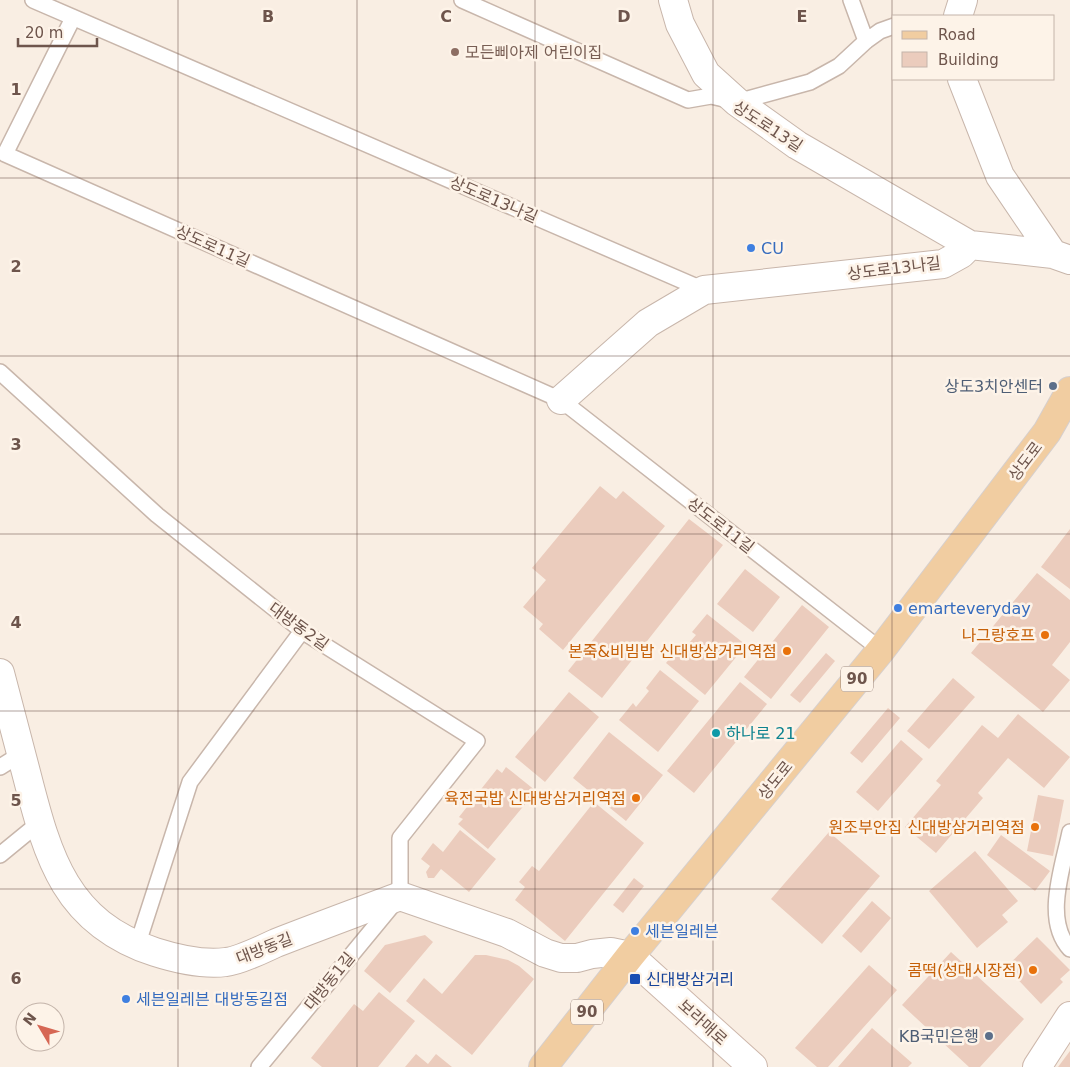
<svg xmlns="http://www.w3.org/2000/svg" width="1070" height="1067" font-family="'DejaVu Sans','Noto Sans KR',sans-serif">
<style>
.building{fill:#ebccbd}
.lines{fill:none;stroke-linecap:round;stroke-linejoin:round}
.lane-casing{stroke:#c8b6ab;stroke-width:18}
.street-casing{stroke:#c8b6ab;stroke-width:30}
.secondary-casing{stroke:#cdb7ab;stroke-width:30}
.primary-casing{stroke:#d6cfcd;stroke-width:30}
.lane{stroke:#fff;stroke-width:15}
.street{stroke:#fff;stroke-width:28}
.secondary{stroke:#fff;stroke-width:28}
.primary{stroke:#f1cda1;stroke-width:28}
.grid{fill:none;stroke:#6e554c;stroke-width:1;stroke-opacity:0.55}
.education-dot{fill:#8d6e63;stroke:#fdf3e8;stroke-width:2}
.shop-dot{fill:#3f7fe0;stroke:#fdf3e8;stroke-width:2}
.service-dot{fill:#5c6f8a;stroke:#fdf3e8;stroke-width:2}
.food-dot{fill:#e8710a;stroke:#fdf3e8;stroke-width:2}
.culture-dot{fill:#0f9aa8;stroke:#fdf3e8;stroke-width:2}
.transit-dot{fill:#1a4fb4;stroke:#fdf3e8;stroke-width:2}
.labels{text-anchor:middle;stroke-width:5;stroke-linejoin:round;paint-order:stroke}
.shield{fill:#fdf3e8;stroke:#99847b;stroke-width:1}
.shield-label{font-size:15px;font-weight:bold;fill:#6e554c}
.education-label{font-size:16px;fill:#785e54;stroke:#fdf3e8;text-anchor:start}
.street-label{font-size:16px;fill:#6e554c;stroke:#fdf3e8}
.shop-label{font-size:16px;fill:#366cbe;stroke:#fdf3e8;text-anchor:start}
.service-label{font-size:16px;fill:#4e5e75;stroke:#fdf3e8;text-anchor:end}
.food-label{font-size:16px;fill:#c56008;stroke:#fdf3e8;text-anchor:end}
.culture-label{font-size:16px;fill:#0d838f;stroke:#fdf3e8;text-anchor:start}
.transit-label{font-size:16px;fill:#164399;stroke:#fdf3e8;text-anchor:start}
.grid-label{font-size:16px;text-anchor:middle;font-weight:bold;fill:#6e554c;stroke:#fdf3e8;stroke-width:5;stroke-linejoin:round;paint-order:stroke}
</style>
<rect width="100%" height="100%" fill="#f9eee3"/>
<path class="building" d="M600 486 616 499 623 491 665 526 563 650 539 629 543 624 523 607 546 580 532 568Z
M689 519 723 545 602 698 568 671Z
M1070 529V589L1041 567Z
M745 569 780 597 753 632 717 604Z
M1037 573 1070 600V642L1052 665 1070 680 1043 712 971 653Z
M802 605 829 627 771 699 744 677Z
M707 614 746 645 705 695 666 663 679 647 683 650 696 635 692 632Z
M826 653 835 661 800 703 790 695Z
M660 670 699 701 658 752 619 720 633 703 636 707 649 691 646 688Z
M953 678 975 697 929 749 907 731Z
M740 682 767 704 694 793 667 771Z
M569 692 599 717 545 782 515 757Z
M888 708 900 718 862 763 850 753Z
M1018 714 1070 757 1044 788 1008 758 978 793 983 798 936 853 905 827 941 785 936 781 982 725 998 738Z
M609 732 663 775 626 821 573 778Z
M901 740 923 759 878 811 856 792Z
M506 767 536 791 488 849 458 824 463 819 459 817 497 769 502 773Z
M1038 795 1064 800 1053 856 1027 851Z
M594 802 644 843 565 941 515 900 525 887 519 882 532 866 539 871Z
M460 830 496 859 469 892 441 869 434 878H428L426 872 430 866 421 859 433 843 443 852Z
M829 832 880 876 822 944 771 899Z
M1001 835 1050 871 1035 891 987 855Z
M975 851 1018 901 1002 915 1008 922 977 948 929 891Z
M634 878 644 886 623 913 613 905Z
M872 901 891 918 861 953 842 936Z
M425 935 433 942 390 993 364 971 385 945Z
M1037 937 1070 970 1060 979 1063 982 1041 1004 1006 967Z
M951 952 1024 1019 980 1067H969L902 1005Z
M475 955H486L508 960 519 966 534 979 472 1055 406 1001 424 978 442 994Z
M869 965 897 990 828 1067H817L795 1048Z
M379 992 415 1021 378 1067H322L311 1058 354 1004 363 1011Z
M872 1028 912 1063 908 1067H838Z
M1070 1051V1067H1058Z
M416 1054 428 1064 436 1054 452 1067H405Z"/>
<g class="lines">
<defs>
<path id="lane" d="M33 0 704 290
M462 0 688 100 711 96 737 102 810 82 839 66 866 41 880 31 894 26
M851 0 866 41
M73 18 5 154 561 400 881 650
M0 372 157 515 305 633 477 741 400 838V896L259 1067
M0 767 21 754
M1070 832C1063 867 1043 920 1070 949
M0 855 39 823
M137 946 190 782 302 631"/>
<path id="street" d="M673 0 680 24 706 74 737 102 797 145 970 245 1053 254 1070 260
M958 16 963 0
M962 79 1000 176 1053 254
M561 400 648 323 704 290 943 264 961 254 970 245
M0 673C9 708 18 742 27 776 48 858 66 923 155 952 177 959 203 965 226 962 239 961 263 949 276 943 317 927 358 912 400 896L507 933 545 953 561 958H577L592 954 611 952 630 956"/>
<path id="secondary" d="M630 956 753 1067
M1037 1067 1070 1016"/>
<path id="primary" d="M543 1067 630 956 881 650 1047 432 1070 391"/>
</defs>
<use href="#lane" class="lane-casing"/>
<use href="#street" class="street-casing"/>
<use href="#secondary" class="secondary-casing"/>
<use href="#primary" class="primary-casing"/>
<use href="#lane" class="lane"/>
<use href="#street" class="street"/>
<use href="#secondary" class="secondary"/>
<use href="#primary" class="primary"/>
</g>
<path class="grid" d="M178 0V1067M357 0V1067M535 0V1067M713 0V1067M892 0V1067M0 178H1070M0 356H1070M0 534H1070M0 711H1070M0 889H1070"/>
<circle class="education-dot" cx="455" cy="52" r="5"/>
<g class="shop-dot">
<circle cx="751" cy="248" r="5"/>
<circle cx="898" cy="608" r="5"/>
<circle cx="635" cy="931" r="5"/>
<circle cx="126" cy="999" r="5"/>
</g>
<g class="service-dot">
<circle cx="1053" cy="386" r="5"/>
<circle cx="989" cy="1036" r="5"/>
</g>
<g class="food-dot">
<circle cx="1045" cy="635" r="5"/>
<circle cx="787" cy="651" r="5"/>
<circle cx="636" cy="798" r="5"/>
<circle cx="1035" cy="827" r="5"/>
<circle cx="1033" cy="970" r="5"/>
</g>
<circle class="culture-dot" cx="716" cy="733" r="5"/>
<rect class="transit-dot" x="629" y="973" width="12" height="12" rx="2.5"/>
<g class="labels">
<g class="shield">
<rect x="841" y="666.5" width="32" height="25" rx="4"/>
<rect x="571" y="999.5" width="32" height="25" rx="4"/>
</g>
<g class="shield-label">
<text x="857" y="684">90</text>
<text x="587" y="1017">90</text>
</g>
<g class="education-label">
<text x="465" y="58">모든삐아제 어린이집</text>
</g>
<g class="street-label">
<text transform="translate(768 126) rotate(33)" y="6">상도로13길</text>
<text transform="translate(494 199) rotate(23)" y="6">상도로13나길</text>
<text transform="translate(213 246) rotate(24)" y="6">상도로11길</text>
<text transform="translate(894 268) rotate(-7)" y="6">상도로13나길</text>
<text transform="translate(1025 461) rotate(-53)" y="6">상도로</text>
<text transform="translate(721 525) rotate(38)" y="6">상도로11길</text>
<text transform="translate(299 626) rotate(36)" y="6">대방동2길</text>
<text transform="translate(775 780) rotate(-51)" y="6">상도로</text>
<text transform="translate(264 948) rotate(-21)" y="6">대방동길</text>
<text transform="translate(329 981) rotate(-51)" y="6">대방동1길</text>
<text transform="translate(703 1022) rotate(42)" y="6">보라매로</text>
</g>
<g class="shop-label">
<text x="761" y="254">CU</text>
<text x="908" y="614">emarteveryday</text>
<text x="645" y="937">세븐일레븐</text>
<text x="136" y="1005">세븐일레븐 대방동길점</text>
</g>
<g class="service-label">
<text x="1043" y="392">상도3치안센터</text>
<text x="979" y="1042">KB국민은행</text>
</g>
<g class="food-label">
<text x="1035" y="641">나그랑호프</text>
<text x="777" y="657">본죽&amp;비빔밥 신대방삼거리역점</text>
<text x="626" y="804">육전국밥 신대방삼거리역점</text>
<text x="1025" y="833">원조부안집 신대방삼거리역점</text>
<text x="1023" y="976">콤떡(성대시장점)</text>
</g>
<g class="culture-label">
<text x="726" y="739">하나로 21</text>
</g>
<g class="transit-label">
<text x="646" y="985">신대방삼거리</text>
</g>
</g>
<g class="grid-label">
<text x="268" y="22">B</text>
<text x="446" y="22">C</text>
<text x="624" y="22">D</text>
<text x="802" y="22">E</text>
<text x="16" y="95">1</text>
<text x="16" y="272">2</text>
<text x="16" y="450">3</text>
<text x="16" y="628">4</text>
<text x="16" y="806">5</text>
<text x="16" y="984">6</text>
</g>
<rect x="892" y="15" width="162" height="65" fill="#fdf3e8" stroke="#c4b4aa"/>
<rect x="902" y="31" width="25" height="8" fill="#f1cda1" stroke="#c4b4aa"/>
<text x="938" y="40" font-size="15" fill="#6e554c">Road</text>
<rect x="902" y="52" width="25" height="15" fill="#ebccbd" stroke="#c4b4aa"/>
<text x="938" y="65" font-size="15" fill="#6e554c">Building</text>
<g transform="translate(40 1027) rotate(308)"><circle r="24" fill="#fdf3e8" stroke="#c4b4aa"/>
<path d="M0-4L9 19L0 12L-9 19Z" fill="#d66754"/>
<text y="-8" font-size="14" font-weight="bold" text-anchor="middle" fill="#6e554c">N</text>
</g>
<path d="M18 38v8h79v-8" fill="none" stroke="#6e554c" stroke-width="2.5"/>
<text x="25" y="38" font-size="15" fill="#6e554c" stroke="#fdf3e8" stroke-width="4" paint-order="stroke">20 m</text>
</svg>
